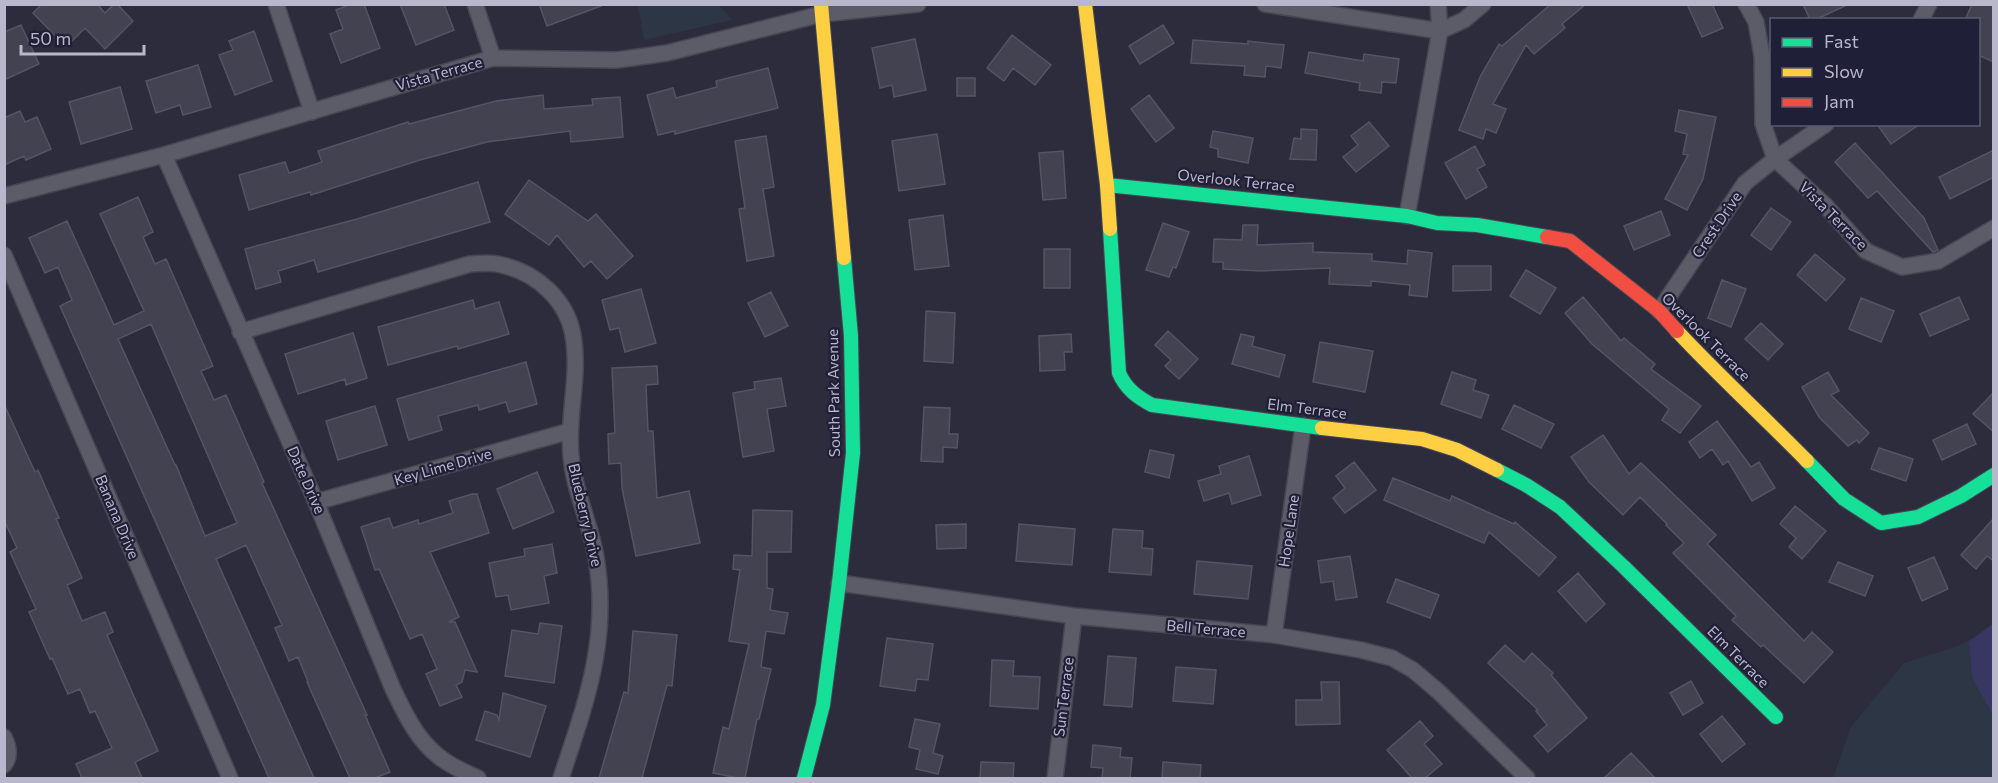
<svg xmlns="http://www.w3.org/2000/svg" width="1998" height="783" font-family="Commissioner,sans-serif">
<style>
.green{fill:#2c3644}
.water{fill:#373762}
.building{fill:#424250;stroke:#555463;stroke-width:1.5;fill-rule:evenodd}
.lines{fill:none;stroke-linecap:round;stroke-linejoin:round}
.street-casing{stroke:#474752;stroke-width:18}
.fast-casing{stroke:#474755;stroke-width:16}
.slow-casing{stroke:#474755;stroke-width:16}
.jam-casing{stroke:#474755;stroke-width:16}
.street{stroke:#5c5c69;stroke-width:15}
.fast{stroke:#16e098;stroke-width:14}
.slow{stroke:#ffcf43;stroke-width:14}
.jam{stroke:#f24e42;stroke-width:14}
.labels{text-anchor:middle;stroke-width:4.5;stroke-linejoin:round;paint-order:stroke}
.street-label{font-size:15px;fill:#b8b7cb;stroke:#1f1f37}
</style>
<rect width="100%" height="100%" fill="#2c2c3c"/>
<path class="green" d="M638 5H719L732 20 644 40Z
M1969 641 1972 678 1993 715V778H1833L1851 727 1904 663 1952 648Z"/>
<path class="water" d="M1993 624V715L1972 678 1969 641Z"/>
<path class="building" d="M42 4H97L105 13 114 4H117L133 21 105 49 85 28 66 47 33 13Z
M351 4H364L380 48 341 63 330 34 343 29 336 10Z
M400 4H444L454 30 416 45Z
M539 4H600L601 6 547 26Z
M1551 4H1586L1562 24 1565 28 1534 54 1526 45 1493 104 1506 109 1496 133 1486 129 1483 139 1459 130 1480 77 1499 44 1502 46Z
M1687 4H1712L1723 28 1702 37Z
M1803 4H1849L1815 20H1810Z
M1972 4H1994V62L1978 55V20H1965Z
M21 25 39 64 4 80V32Z
M1163 25 1174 43 1140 64 1129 46Z
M254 31 272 81 235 95 219 55 233 50 229 41Z
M1012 35 1051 65 1035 85 1013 68 1004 81 987 68Z
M915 39 926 90 894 97 892 85 880 88 872 48Z
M1193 40 1248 44V41L1284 45 1281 68 1266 66 1265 77 1244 75 1245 66 1191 63Z
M1309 52 1363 61 1364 54 1399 59 1396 83 1382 82 1381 93 1359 90 1360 83 1305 73Z
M198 65 211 107 183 115 180 105 156 113 146 81Z
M768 68 778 108 675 134V131L658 135 647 95 673 88 676 98 717 87 716 81Z
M957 78H975V96H957Z
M120 87 132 129 81 144 69 102Z
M543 95 544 109 593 105 592 99 620 97 623 137 571 142 570 131 487 142 420 160 311 195 310 192 249 210 239 175 285 162 289 173 322 162 318 151 408 122 409 124 496 101Z
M1149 95 1174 128 1156 142 1131 109Z
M1679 110 1716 117 1703 179 1687 210 1665 199 1688 155 1683 154 1687 134 1675 131Z
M20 111 25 122 37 117 51 149 26 160 24 156 4 165V118Z
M1369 122 1389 146 1356 172 1343 157 1358 145 1351 136Z
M1877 124H1920L1891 144Z
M1301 129 1317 130 1316 160 1290 159 1294 138 1301 139Z
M1213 131 1253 138 1248 163 1218 157V149L1210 147Z
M937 134 945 184 899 191 892 141Z
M766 136 774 187 763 189 774 256 747 261 739 209 745 208 735 141Z
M1855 143 1924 218 1938 250 1933 252 1877 191 1868 198 1835 162Z
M1475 146 1485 165 1477 169 1487 187 1466 199 1445 163Z
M1994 150V177L1950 199 1939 177Z
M1063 151 1066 198 1043 200 1039 153Z
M529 180 588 221 596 214 633 256 607 279 591 261 584 267 557 235 549 245 505 214Z
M478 182 490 222 318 272 314 260 278 271 281 282 256 289 245 249 357 219Z
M138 197 153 232 143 237 155 264 166 259 213 366 201 371 214 400 226 395 264 482 262 483 367 715H365L390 772 375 778H350L307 682H308L298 657 289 661 275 628 282 625 246 545 216 559 314 778H269L60 306 72 300 58 267 45 273 29 238 67 221 114 325 144 311 100 214ZM151 324 237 523 205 536 176 465H175L118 339Z
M1771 208 1791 222 1771 250 1751 235Z
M1661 211 1670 235 1634 250 1624 226Z
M943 215 949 266 915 270 909 220Z
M1163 223 1189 232 1176 268 1173 267 1169 277 1146 270Z
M1243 225H1258L1257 245 1313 243V252L1372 254V261L1407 264 1408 250 1432 253 1427 297 1409 295 1410 285 1371 281V286L1329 284 1330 268 1261 271 1223 269V262H1213L1214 239 1242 240Z
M1044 249H1070V288H1044Z
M1815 254 1845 279 1826 301 1797 275Z
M1453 266H1491V290L1453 291Z
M1526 270 1556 288 1540 314 1510 296Z
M1722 280 1746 289 1731 327 1708 318Z
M641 289 656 343 625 352 619 328 610 330 602 300Z
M771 292 788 326 765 337 748 303Z
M1583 297 1621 341 1624 338 1655 364 1651 369 1701 406 1680 433 1662 420 1669 409 1592 344 1565 313Z
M1959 297 1969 319 1930 336 1920 314Z
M1861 298 1894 311 1881 342 1849 329Z
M473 300 475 309 499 302 509 334 458 349 457 346 388 365 378 327Z
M926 311 955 313 953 363 924 361Z
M1761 323 1783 344 1768 360 1745 339Z
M1168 331 1198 359 1179 379 1165 366 1171 360 1155 345Z
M353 333 367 378 346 385 345 379 298 394 285 354Z
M1071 334 1072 352H1064L1065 370 1040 371 1039 336Z
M1241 334 1254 337 1252 346 1285 355 1279 377 1232 364Z
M1320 342 1373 351 1365 392 1313 382Z
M526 362 537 404 509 412 506 402 479 410 478 405 438 416 442 430 409 440 408 438 397 399Z
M657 366 658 384 646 385 648 431H653L657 498 689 491 700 543 636 556 622 488 621 463 609 464 608 434 615 433 612 368Z
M1452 372 1476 380 1473 390 1489 395 1481 418 1441 404Z
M1828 372 1839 391 1831 395 1869 433 1859 443 1857 440 1848 446 1819 417 1802 387Z
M781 378 786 406 767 409 774 451 743 457 733 393 755 389 754 382Z
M1994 392V432L1973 414Z
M4 404 35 472 38 470 59 518 56 519 82 578 67 585 82 621 105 612 113 632 107 635 158 751 135 762 142 778H82L76 764 112 748 95 711 90 713 80 689 68 694 52 658 50 659 29 612 36 609 10 552 17 548 4 520Z
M1514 405 1554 424 1541 448 1502 429Z
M375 406 387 445 338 460 326 421Z
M924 407 950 408 949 434H958L957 448 943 447V462L921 461Z
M1717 421 1751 467 1759 462 1775 488 1752 501 1728 461 1723 465 1712 449 1700 458 1689 442Z
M1967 424 1976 444 1942 460 1933 440Z
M1603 435 1629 474 1641 463 1716 535 1707 544 1804 641 1812 632 1833 652 1804 683 1763 645 1761 647 1732 620 1736 616 1673 553 1684 543 1666 525 1667 524 1640 497 1623 515 1589 482 1571 457Z
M1879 448 1913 459 1906 481 1871 469Z
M1150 450 1174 455 1169 478 1145 472Z
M1249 456 1261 495 1232 504 1229 493 1204 501 1198 481 1221 474 1219 466Z
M1354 462 1376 490 1345 513 1333 498 1345 488 1336 476Z
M537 472 554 512 513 529 497 489Z
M1393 478 1450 501 1452 496 1514 524 1515 522 1556 557 1539 576 1489 532 1484 543 1384 500Z
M472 494H477L489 533 430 552 459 617 449 622H455L477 672 465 670 462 682 456 685 462 697 440 706 426 674 437 669 422 634 410 639 379 569 375 570 361 527 389 518 393 528 418 520 419 524 453 513 449 501Z
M1795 506 1826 531 1802 559 1789 547 1796 538 1780 524Z
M753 510 792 511 791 552H767V588L773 589 770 610 788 613 784 634 766 631 761 667 771 669 759 719H757L745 778H738L713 773 723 727 729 729 749 644 729 641 740 570 733 569 734 555 752 556Z
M1994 518V561L1987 556 1976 569 1961 555Z
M966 524V548L937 549 936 525Z
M1019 524 1075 529 1072 565 1016 561Z
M1113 529 1143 531 1142 548 1153 549 1151 575 1109 572Z
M552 544 557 573 544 576 549 603 511 610 508 595 496 597 489 563 525 556 524 549Z
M1350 556 1357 597 1336 600 1333 581 1321 583 1318 561Z
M1934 557 1948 589 1922 601 1908 568Z
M1197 561 1252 566 1248 599 1194 594Z
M1838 562 1873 576 1865 596 1829 582Z
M1578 573 1605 604 1586 622 1558 591Z
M1396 579 1439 595 1430 618 1387 602Z
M540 623 562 626 554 683 505 676 512 630 538 634Z
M633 631 677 635 672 686 667 685 642 778H599L624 692 628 693Z
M887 638 933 644 928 680 917 679 915 691 880 686Z
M1505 645 1524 662 1532 653 1553 673 1551 675 1587 718 1548 752 1534 736 1547 725 1536 711 1538 710 1488 663Z
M1108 656 1136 658 1132 707 1104 705Z
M992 660 1014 661 1013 676 1040 677 1038 709 990 706Z
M1176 667 1216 670 1213 704 1173 701Z
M1691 681 1703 703 1683 715 1670 693Z
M1321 682H1339L1340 724 1296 725V700H1322Z
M503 693 546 706 530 757 476 740 485 711 497 715 499 720Z
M1722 716 1745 744 1722 762 1700 734Z
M915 719 940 724 933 753 943 756 938 774 916 769 920 750 909 747Z
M1420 721 1433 736 1424 744 1442 764 1425 778H1412L1387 750Z
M1093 745 1121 748 1120 757 1132 758 1130 778H1102L1103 768 1091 767Z
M1631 753 1655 778H1604Z
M981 762 1014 763 1013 778H980Z
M1163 762 1201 765 1200 778H1162Z"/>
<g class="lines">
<defs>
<path id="street" d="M276 4 312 112
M475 4 493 58
M1265 4 1440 31 1438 4
M1746 4 1756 22 1762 56 1763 124 1775 159 1825 205 1866 251 1902 267 1938 261 1994 228
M1921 20 1929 4
M164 155 316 502 393 689C406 716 419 744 445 761 455 768 467 773 478 778
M4 196 164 155 493 58 617 60 667 53 822 14 918 4
M1407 216 1440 31 1464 20 1483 4
M4 255 230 778
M1659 311 1745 183 1775 159 1826 124
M240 332 470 264C478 264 488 262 497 264 536 271 570 301 574 342 579 380 567 418 571 456 574 491 590 522 596 557 610 639 586 702 561 778
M316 502 570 431
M839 583 1074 616 1274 635 1361 650 1392 658 1413 670 1439 692 1527 778
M1274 635 1303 426
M4 737C9 747 11 756 4 765
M1055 778 1074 616"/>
<path id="fast" d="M1107 185 1407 216 1437 223 1477 225 1547 237
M1110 229 1119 373C1126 389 1137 397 1152 405L1322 428
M1807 461 1844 499 1881 523 1918 517 1961 496 1994 475
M1497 470 1526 485 1560 507 1624 567 1776 717
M804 778 823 705 839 583 853 453 851 336 844 258"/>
<path id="slow" d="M821 4 844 258
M1085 4 1107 185 1110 229
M1677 331C1719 376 1764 417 1807 461
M1322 428 1422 439 1457 450 1497 470"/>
<path id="jam" d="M1547 237 1570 241 1659 311 1677 331"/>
</defs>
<use href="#street" class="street-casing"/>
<use href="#fast" class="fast-casing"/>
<use href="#slow" class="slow-casing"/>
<use href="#jam" class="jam-casing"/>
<use href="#street" class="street"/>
<use href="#fast" class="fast"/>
<use href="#slow" class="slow"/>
<use href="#jam" class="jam"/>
</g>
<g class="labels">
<g class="street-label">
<text transform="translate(439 74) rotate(-16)" y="5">Vista Terrace</text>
<text transform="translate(1236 181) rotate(6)" y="5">Overlook Terrace</text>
<text transform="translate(1833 216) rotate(45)" y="5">Vista Terrace</text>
<text transform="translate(1717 225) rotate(-56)" y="5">Crest Drive</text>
<text transform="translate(1706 337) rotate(45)" y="5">Overlook Terrace</text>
<text transform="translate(834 393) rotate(-91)" y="5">South Park Avenue</text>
<text transform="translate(1307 409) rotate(7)" y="5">Elm Terrace</text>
<text transform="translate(443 467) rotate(-16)" y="5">Key Lime Drive</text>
<text transform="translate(306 480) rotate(66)" y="5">Date Drive</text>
<text transform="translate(585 515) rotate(77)" y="5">Blueberry Drive</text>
<text transform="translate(117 517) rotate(67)" y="5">Banana Drive</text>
<text transform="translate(1289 531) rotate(-82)" y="5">Hope Lane</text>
<text transform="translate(1206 629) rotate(5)" y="5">Bell Terrace</text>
<text transform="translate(1738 657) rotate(45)" y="5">Elm Terrace</text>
<text transform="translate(1064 697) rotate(-83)" y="5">Sun Terrace</text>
</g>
</g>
<rect width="1998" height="783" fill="none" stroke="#b8b7cb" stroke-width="12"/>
<rect x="1770" y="18" width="210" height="108" fill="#1f1f37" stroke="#5c5c72" stroke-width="1.5"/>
<rect x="1782" y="38" width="30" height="9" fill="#16e098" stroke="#5c5c72" stroke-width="1.5"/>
<text x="1824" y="48" font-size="18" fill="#b8b7cb">Fast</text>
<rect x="1782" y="68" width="30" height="9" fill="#ffcf43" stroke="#5c5c72" stroke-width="1.5"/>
<text x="1824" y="78" font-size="18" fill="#b8b7cb">Slow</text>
<rect x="1782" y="98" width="30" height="9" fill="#f24e42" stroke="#5c5c72" stroke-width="1.5"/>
<text x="1824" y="108" font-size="18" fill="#b8b7cb">Jam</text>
<path d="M21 45v9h123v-9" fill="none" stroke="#b8b7cb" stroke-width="3"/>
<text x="30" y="45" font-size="18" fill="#b8b7cb" stroke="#1f1f37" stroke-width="4.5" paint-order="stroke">50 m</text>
</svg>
